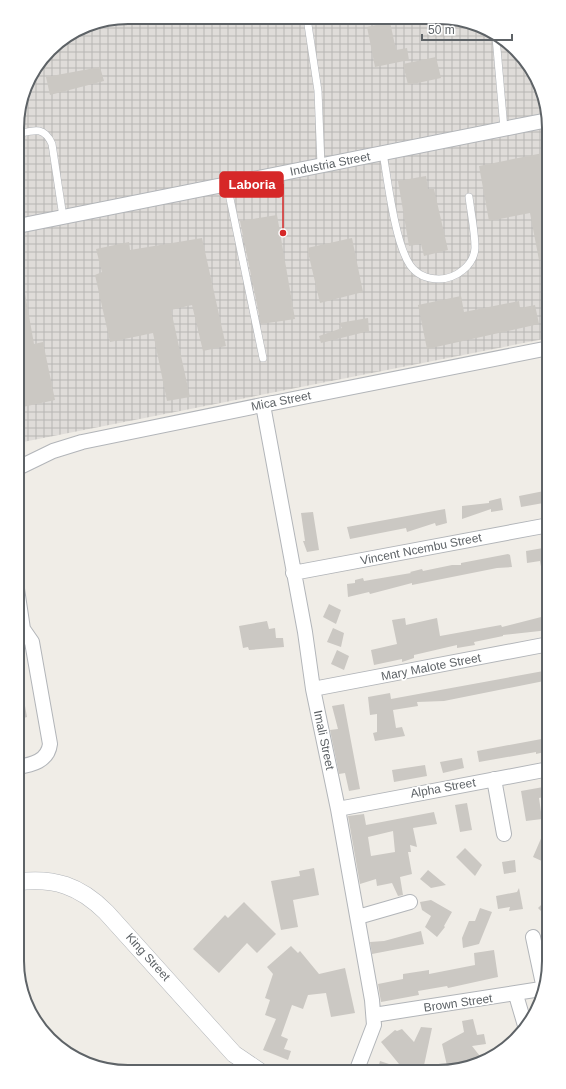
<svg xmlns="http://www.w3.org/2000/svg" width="566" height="1089" font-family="Arial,sans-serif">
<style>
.industrial{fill:url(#industrial-grid)}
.building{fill:#cbc8c3;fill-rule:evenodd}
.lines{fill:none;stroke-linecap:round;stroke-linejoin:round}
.service-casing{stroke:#b2b5b9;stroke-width:8}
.minor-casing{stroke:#b2b5b9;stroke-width:16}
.tertiary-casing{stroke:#b2b5b9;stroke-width:18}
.service{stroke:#fff;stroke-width:7}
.minor{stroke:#fff;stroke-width:14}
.tertiary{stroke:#fff;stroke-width:17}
.labels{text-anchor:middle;stroke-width:3.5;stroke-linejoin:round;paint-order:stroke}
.street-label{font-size:12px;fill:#5e6367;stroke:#fff}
.rim{fill:none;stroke:#5e6367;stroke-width:2}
.leader{fill:none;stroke:#d62828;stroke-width:1.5}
.callout-dot{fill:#d62828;stroke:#fff;stroke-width:1.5}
.callout{fill:#d62828;stroke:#d62828;stroke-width:1.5}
.callout-label{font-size:13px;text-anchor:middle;font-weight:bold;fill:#fff}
</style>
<defs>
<pattern id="industrial-grid" width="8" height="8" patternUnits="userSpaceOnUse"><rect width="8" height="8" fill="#dfdcd9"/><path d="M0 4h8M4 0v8" fill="none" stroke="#b8b6b4"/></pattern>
</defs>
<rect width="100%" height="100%" fill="#f0ede7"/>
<path class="industrial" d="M128 17 460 19 511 45 543 92 549 128V338L18 443V113L29 78 55 45 85 25Z"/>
<path class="building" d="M390 22 396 50 407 48 409 60 375 67 367 27Z
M436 57 441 78 408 85 403 64Z
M100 67 104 81 50 95 46 77Z
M548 152 549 258 539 260 530 213 489 221 479 166Z
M426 176 428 189H434L448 250 424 256 421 244 409 246 398 181Z
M277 215 295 319 261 324 240 221Z
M202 238 226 346 203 351 192 305 171 310 190 397 167 401 153 333 110 342 95 275 102 272 96 249 129 242 130 250Z
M352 238 363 292 320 303 307 248Z
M18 282H23L34 344 43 342 55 400 18 408Z
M461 296 464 312 519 301 520 308 535 305 539 324 427 349 418 305Z
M368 318 369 331 321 343 319 336 342 328 339 323Z
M549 490V502L521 507 519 496Z
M501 498 503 510 491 512V509L462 519V506L489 503V501Z
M445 509 447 523 436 526 435 523 407 532 406 528 350 539 347 527Z
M313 512 319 550 307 552 303 541H305L301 513Z
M549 547V582L544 583 540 561 527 563 526 551Z
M508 554 510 555 512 567 497 568 412 585V583L370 594 369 592 348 597 347 584 355 583V580L363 578 364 581 411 573 410 572 422 569 423 571 452 565H461V563Z
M329 604 341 610 336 624 323 617Z
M549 615V630L503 635V636L474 642 475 645 457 648V645L414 655V658L402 662V659L374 665 371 650 397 644 392 620 405 618 406 625 437 618 440 636 501 625 502 627Z
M267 621 269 629 275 628 276 638H283L284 647 249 650 248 647 243 648 239 626Z
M333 628 344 633 341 647 327 642Z
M337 650 349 656 344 670 331 664Z
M549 670V680L444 701 417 702 418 706 393 710 396 728 402 727 405 736 375 741 373 733 377 732V714L370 715 368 697 390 693 391 699Z
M22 689 27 717 17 720V690Z
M344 704 360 789 349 791 345 773 339 774 330 730 338 729 332 706Z
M547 738 549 751 536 754V752L479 762 477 751Z
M462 758 464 768 443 773 440 762Z
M425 765 427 776 394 782 392 770Z
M549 786V796L539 798 542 819 526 821 521 791Z
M467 803 472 830 460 832 455 805Z
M434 812 437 824 413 828 417 847 410 845 411 852H408L412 874 400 877 403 895 398 896 392 883 377 886 376 879 360 884 348 816 364 814 366 825ZM393 831 395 852 371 856 368 837Z
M549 820V851L544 862 533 857Z
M465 848 482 865 475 876 456 857Z
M515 860 516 872 504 874 502 862Z
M314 868 319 895 293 900 298 927 281 930 271 881 300 876 299 871Z
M428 870 446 885 431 888 420 879Z
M519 888 523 909 509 911 510 907 498 909 496 896 517 892Z
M549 897V919L538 908Z
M431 900 452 912 444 926 445 927 437 937 425 927 431 916 422 910 420 902Z
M244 902 276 934 257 953 247 943 219 973 193 949 225 915 228 918Z
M480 908 492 912 479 944 463 948 462 938 469 921H475Z
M421 931 424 944 372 954 370 942 384 941Z
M291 946 298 953 300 951 319 974 345 968 355 1013 331 1017 326 993 308 995 303 1009 292 1005 281 1036 288 1039 284 1049 291 1051 288 1060 263 1050 276 1019 265 1015 270 1000 265 998 273 974 267 967Z
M494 950 498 977 448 988 447 986 418 991 419 995 381 1002 378 984 403 979V974L429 970V974L475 965 474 953Z
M473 1019 477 1035 484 1034 486 1044 472 1046 483 1060 474 1066 448 1070 442 1044 464 1032 462 1021Z
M421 1027 432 1028 423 1070 411 1069 399 1064 381 1042 395 1030 397 1031 402 1029 414 1042Z
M380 1061 407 1070V1072H377Z"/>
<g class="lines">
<defs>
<path id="service" d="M307 18 318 91 321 165
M496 37 504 129
M18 134C34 130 44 126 52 144L63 217
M383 153C388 182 395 243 410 265 417 275 427 279 439 279 455 279 474 266 475 248 475 232 471 213 469 197
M227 184 263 358"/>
<path id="minor" d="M18 226 548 120
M18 468 53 451 82 442 272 403
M293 573 549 525
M17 589 23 629
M313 689 549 644
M17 767C32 765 48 761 50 744L32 642 23 629 17 627
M494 779 504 834
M338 809 549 769
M358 917 410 902
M533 937 543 984
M516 995 526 1029
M374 1015 541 989
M356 1072 374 1025 372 1000 338 809 313 689 305 632 263 405 549 348"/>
<path id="tertiary" d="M17 882C54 877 80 886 106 912L234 1054 259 1071"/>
</defs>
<use href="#service" class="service-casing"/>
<use href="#minor" class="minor-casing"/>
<use href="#tertiary" class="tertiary-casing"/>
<use href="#service" class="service"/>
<use href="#minor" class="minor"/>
<use href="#tertiary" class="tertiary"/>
</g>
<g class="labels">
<g class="street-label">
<text transform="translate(330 164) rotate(-11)" y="4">Industria Street</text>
<text transform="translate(281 401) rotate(-11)" y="4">Mica Street</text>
<text transform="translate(421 549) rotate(-11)" y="4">Vincent Ncembu Street</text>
<text transform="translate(431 667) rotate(-11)" y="4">Mary Malote Street</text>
<text transform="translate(324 740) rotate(78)" y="4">Imali Street</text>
<text transform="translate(443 788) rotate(-10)" y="4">Alpha Street</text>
<text transform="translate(148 957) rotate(48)" y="4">King Street</text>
<text transform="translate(458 1003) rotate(-8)" y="4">Brown Street</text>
</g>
</g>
<path d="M0 0H566V1089H0ZM128 24H438A104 104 0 0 1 542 128V961A104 104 0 0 1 438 1065H128A104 104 0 0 1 24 961V128A104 104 0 0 1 128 24Z" fill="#fff" fill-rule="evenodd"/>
<path class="rim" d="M128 24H438A104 104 0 0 1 542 128V961A104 104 0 0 1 438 1065H128A104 104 0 0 1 24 961V128A104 104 0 0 1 128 24Z"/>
<path class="leader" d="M283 233L283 184"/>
<circle class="callout-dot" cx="283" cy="233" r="4"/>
<rect class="callout" x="220" y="172" width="63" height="25" rx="4"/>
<g class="callout-label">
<text x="252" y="189">Laboria</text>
</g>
<path d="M422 34v6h90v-6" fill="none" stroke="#5e6367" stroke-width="2"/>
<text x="428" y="34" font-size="12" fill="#5e6367" stroke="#ffffff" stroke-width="3" paint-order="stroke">50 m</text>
</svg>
